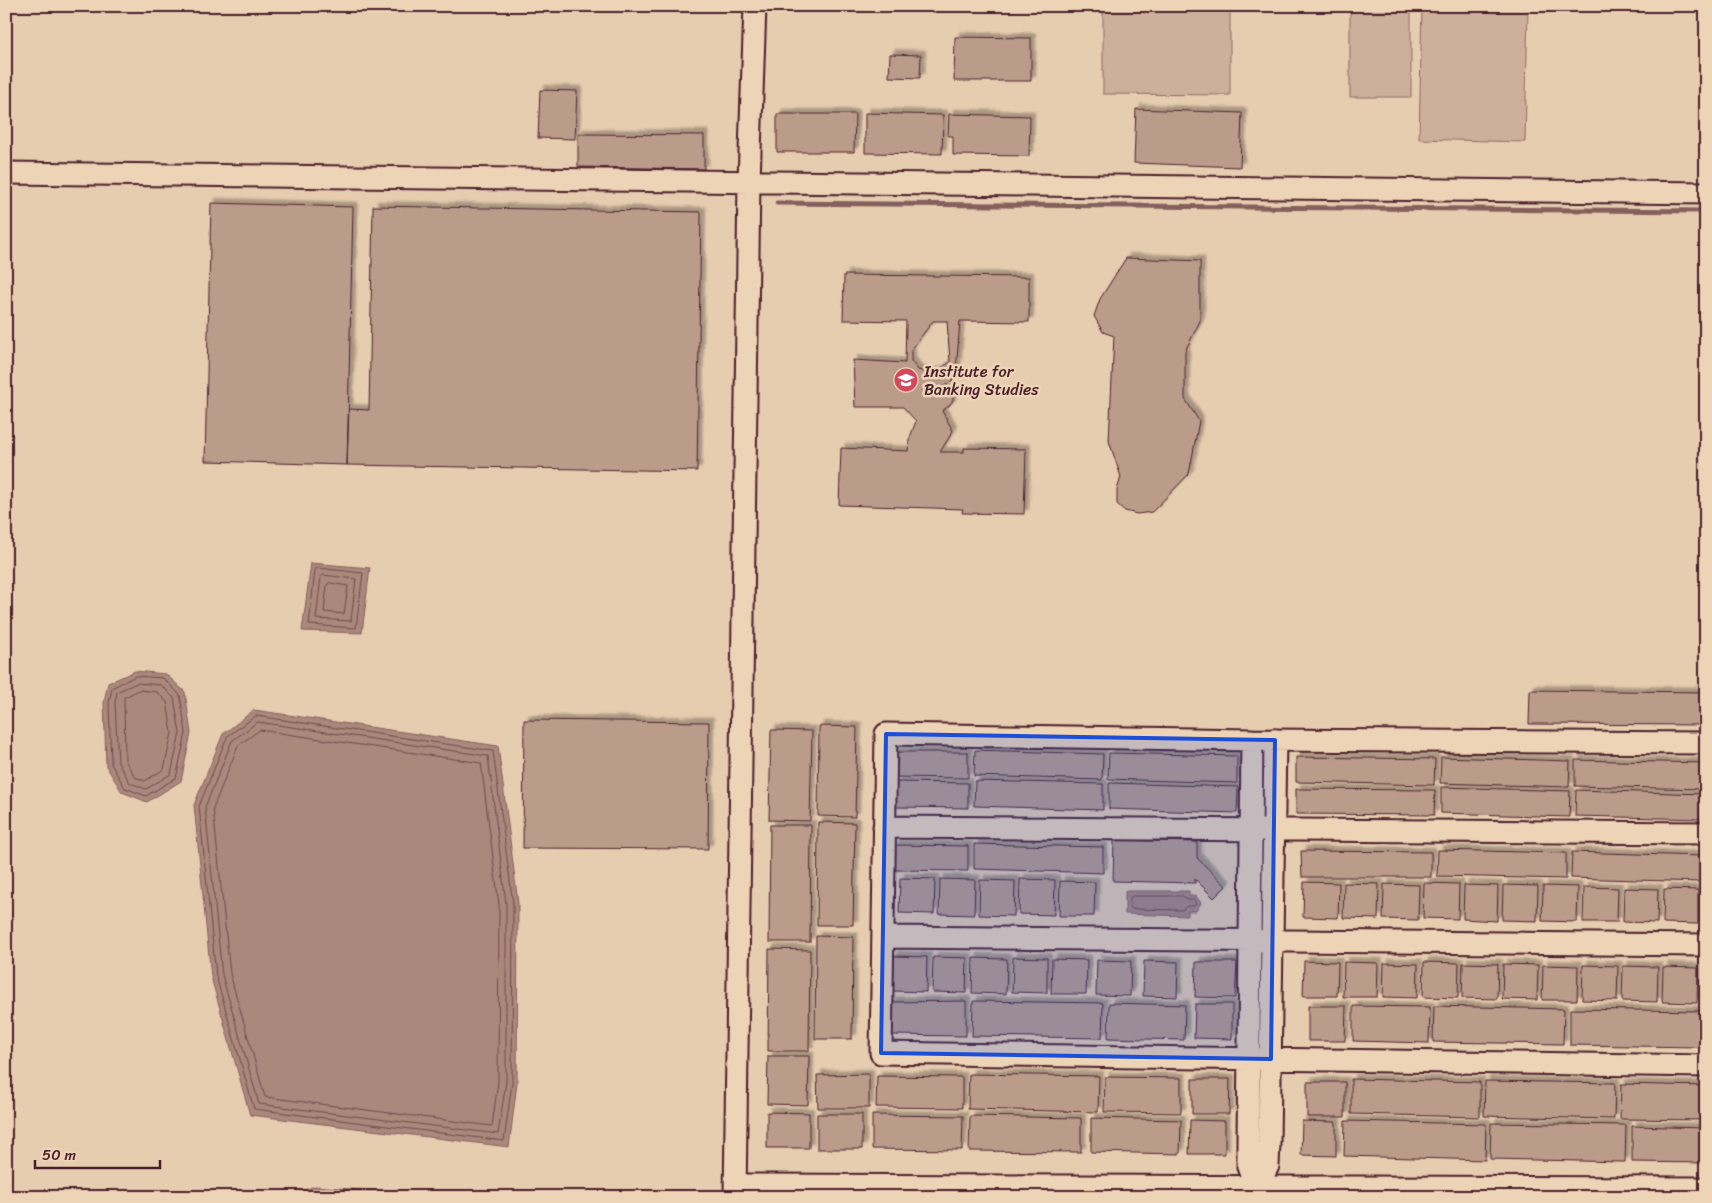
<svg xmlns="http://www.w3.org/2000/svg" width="1712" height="1203" font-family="Sriracha,sans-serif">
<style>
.green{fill:#cdb09b;stroke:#8c6863}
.water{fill:#aa887b;stroke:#845e5b}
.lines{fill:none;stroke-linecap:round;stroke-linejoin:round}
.shore{stroke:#70494b;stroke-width:1}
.stream{stroke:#845e5b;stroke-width:5}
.building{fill:#bb9c8b;stroke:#4a1f2b;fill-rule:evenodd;filter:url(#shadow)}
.minor-casing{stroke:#4a1f2b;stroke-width:25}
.minor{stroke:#eed4b6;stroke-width:21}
.marked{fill:#1d4ed8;fill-opacity:0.2;stroke:#1d4ed8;stroke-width:4;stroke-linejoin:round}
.labels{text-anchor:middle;stroke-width:5;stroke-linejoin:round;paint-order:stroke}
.poi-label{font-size:16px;fill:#4a1f2b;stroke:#eed4b6;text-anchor:start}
</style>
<defs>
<filter id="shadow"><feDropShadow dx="4.5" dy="-4.5" stdDeviation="1" flood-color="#0004"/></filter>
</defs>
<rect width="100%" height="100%" fill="#e7cdb0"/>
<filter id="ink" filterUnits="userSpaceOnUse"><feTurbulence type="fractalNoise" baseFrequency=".02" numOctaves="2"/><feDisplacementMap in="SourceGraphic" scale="10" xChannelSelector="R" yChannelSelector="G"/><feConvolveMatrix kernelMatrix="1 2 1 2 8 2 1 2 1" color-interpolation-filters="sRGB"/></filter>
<g filter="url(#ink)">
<path class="green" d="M1103 6H1230V95L1103 94Z
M1350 6H1411V97H1350Z
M1422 6H1528L1525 142 1419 139Z"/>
<path class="water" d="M311 563 370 568 362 633 302 631Z
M135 671 166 674 185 692 191 733 181 781 147 802 122 792 106 766 104 702 108 683Z
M254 710 498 746 518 903 517 1083 509 1147 250 1115 211 977 194 805 223 734Z
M1125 891H1189V896H1196L1201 903 1196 911H1188V916L1125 914Z
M315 1186 443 1197H287Z"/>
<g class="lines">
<path class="shore" d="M318 568 363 573 356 628 309 625 315 570Z
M323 575 356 579 351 621 316 619 321 577Z
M330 583 348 586 344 614 324 612 327 585Z
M136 676 163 678 180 695 186 733 176 778 146 796 125 788 111 764 109 703 112 688Z
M137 683 161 685 174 698 180 733 171 774 146 789 130 783 118 762 115 703 117 692Z
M139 690 157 692 167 702 172 733 164 769 145 781 135 777 125 760 124 698Z
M256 716 493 751 513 904 512 1083 504 1141 254 1109 216 976 199 806 227 737Z
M258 722 488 756 506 904V1082L498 1134 259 1104 222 975 205 807 232 741Z
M260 730 481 763 499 905 498 1082 492 1126 265 1097 230 974 213 808 238 746Z
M1132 896H1183L1188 900H1194L1196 904 1194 906H1187L1182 910 1132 909 1130 907V898Z
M301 1197 316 1191 385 1197"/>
<path class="stream" d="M777 203 1706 211"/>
</g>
<path class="building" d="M955 37 1031 38V81H954Z
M890 54 921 55 920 78 889 77Z
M540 90 577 91 575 139 538 138Z
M1136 109 1242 113 1240 167 1134 163Z
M865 113 943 115 942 154 865 153Z
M777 114H855L854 152H777Z
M949 114 1030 116 1029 156 953 155V136H948Z
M578 134 704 135V169L578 167Z
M211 203 353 207 347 465 205 461Z
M373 206 701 212 697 471 347 465 349 409 369 410Z
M1126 258 1200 261V321L1185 351V399L1199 421 1189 474 1152 512 1137 514 1125 511 1117 504V490L1121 477 1109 441 1114 336 1103 332 1094 316 1100 299Z
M844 275 1029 277V322L960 321 956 372 953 380 943 387 953 394V400L950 405 942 411 953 431 940 452H964V448L1026 449 1024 514 962 513 963 509 839 505 841 448 908 451 909 440 916 421 903 407H855L853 360 905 363 906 321 843 320ZM933 321H947L950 362 938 371 929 373 918 370 911 361V350Z
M1530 690 1706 692V725L1529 724Z
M524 720 709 722 708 849 523 848Z
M819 726 857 727 855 817 818 816Z
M771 730 812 731 810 821 769 820Z
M975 750 1103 754 1102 780 974 776Z
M893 752H968V778L893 777Z
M1109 753 1237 756V783L1108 779Z
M1296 757 1435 759 1434 785 1296 782Z
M1441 757 1570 761 1569 787 1440 783Z
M1575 760 1704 763V789L1575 786Z
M975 781 1103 784V810L974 806Z
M895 782 968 783V808L894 807Z
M1109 783 1238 787 1237 813 1109 809Z
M1441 787 1570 791 1569 817 1441 813Z
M1296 789 1435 790 1434 815 1296 814Z
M1576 790 1704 794V819L1575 816Z
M818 822 855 823 853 925H817Z
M770 825H811L810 942H769Z
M1114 840 1197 842V858L1226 886 1214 898 1195 879V883L1113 881Z
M974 844 1103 847V873L974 869Z
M894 845 968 846V871L893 870Z
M1438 850 1566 853V879L1437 876Z
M1301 851 1431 852V877H1302Z
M1572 852 1701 856 1700 882 1571 878Z
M900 878 935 879 934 914 899 913Z
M940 879 975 880 974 915 939 914Z
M1020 879 1055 880 1054 915 1019 914Z
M980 880 1015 881 1014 916 979 915Z
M1060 881 1095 882 1094 916H1059Z
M1304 882 1339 883 1338 918 1303 917Z
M1344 883 1379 884 1378 919 1343 918Z
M1424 883 1459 884 1458 919 1423 918Z
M1384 884 1419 885 1418 920 1383 919Z
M1464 885 1498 886 1497 921 1463 919Z
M1503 885 1538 886 1537 921 1502 920Z
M1543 886 1578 887 1577 922 1542 921Z
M1584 887 1618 888 1617 922H1583Z
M1624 888 1658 889 1657 923 1623 922Z
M1664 889 1698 890V924L1663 923Z
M816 936 853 937 852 1039H815Z
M769 949 810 950 809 1051H768Z
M893 956 927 957 926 992 892 991Z
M933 957 967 958 966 993 932 992Z
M1013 957 1047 958V993L1012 992Z
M973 958 1007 959 1006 994 972 993Z
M1052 959 1087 960 1086 994H1051Z
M1097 960 1131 961 1130 996 1096 995Z
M1144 961 1178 962 1177 997 1143 996Z
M1304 961 1338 962 1337 996H1303Z
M1196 962H1237L1235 998 1195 997Z
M1344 962 1378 963 1377 997H1343Z
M1424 962 1459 963 1458 998 1423 997Z
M1384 963 1418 964 1417 998 1383 997Z
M1463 963 1498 964 1497 999 1462 998Z
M1503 964 1538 965 1537 1000 1502 999Z
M1543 965 1578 966 1577 1000H1542Z
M1583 965 1618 966 1617 1001 1582 1000Z
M1623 966 1658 967 1657 1002 1622 1001Z
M1663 967 1698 968 1697 1003 1662 1002Z
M966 1001V1036L890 1035V1002Z
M973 1001 1103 1003 1102 1038 972 1036Z
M1109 1003 1185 1005 1184 1040 1108 1038Z
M1195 1004H1232V1039L1194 1038Z
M1308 1006H1346L1345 1041H1308Z
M1353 1006 1430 1007 1429 1043 1353 1041Z
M1434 1006 1564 1009 1563 1044 1433 1042Z
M1570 1009 1700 1011V1047L1570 1045Z
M768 1056H809L808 1105 767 1104Z
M869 1074V1108H818L817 1075Z
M969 1074 1099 1076 1098 1112 968 1109Z
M877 1076 962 1077V1108L876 1107Z
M1105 1077 1181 1078V1113L1104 1112Z
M1192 1079H1230L1229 1114H1192Z
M1351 1079 1480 1082V1117L1351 1114Z
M1485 1081 1615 1083 1614 1119 1484 1116Z
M1307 1082H1345V1117H1307Z
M1621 1084 1706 1086V1120L1620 1119Z
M767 1112 809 1113V1148H767Z
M817 1114H862V1149H817Z
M872 1115 963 1116 962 1150 872 1149Z
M970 1116 1081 1118V1152L969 1151Z
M1091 1118 1181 1120 1180 1154 1091 1152Z
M1190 1120 1225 1121V1154H1189Z
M1302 1121 1336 1122V1156L1301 1155Z
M1345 1121 1486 1124 1485 1160 1344 1156Z
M1491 1123 1626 1125 1625 1162 1490 1159Z
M1632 1126 1706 1128V1163L1632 1162Z"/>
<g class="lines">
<defs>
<path id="minor" d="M6 173 1706 193
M1252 740 1248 1142V1167L1257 1187V1197
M1706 743 1252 740 886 734 881 1053 1706 1066
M884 827 1706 833
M883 937 1706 945
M735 1185 1706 1188
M1257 1187 1268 1166 1269 1143 1275 740
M735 1197 749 181 755 6"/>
</defs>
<use href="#minor" class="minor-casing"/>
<use href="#minor" class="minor"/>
</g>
</g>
<path class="marked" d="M886 734 1275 740 1271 1059 881 1053Z"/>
<defs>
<symbol id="university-disc" viewBox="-11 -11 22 22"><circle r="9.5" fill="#d1495b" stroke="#eed4b6"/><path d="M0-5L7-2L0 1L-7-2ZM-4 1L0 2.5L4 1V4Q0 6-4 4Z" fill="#fff"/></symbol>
</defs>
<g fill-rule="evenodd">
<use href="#university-disc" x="892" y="366" width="28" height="28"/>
</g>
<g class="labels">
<g class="poi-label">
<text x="924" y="377">Institute for<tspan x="924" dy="18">Banking Studies</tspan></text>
</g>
</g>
<rect width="1712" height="1203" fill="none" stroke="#eed4b6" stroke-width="25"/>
<rect x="12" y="12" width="1687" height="1178" fill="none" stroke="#4a1f2b" stroke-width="2" filter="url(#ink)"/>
<path d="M35 1160v8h125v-8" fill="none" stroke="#4a1f2b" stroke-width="2.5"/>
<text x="42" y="1160" font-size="15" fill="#4a1f2b" stroke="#eed4b6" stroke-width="4" paint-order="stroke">50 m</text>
</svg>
